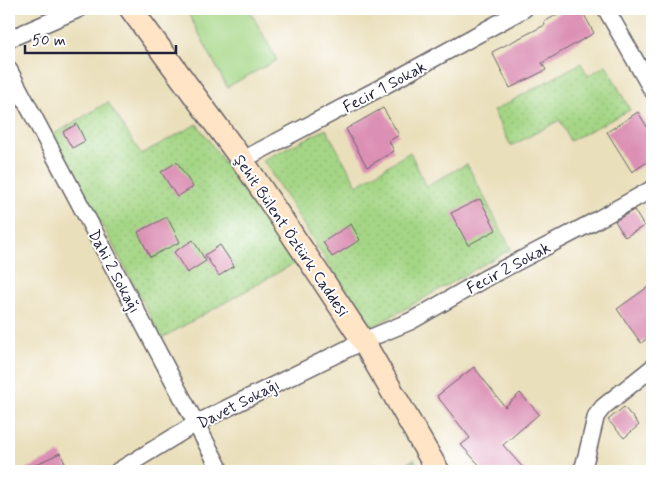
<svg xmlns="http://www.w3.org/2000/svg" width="661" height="480" font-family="Mynerve,sans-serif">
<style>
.green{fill:url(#green-dots);stroke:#637c60}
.forest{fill:url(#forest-firs);stroke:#526c56}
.pitch{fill:#a4d685;stroke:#637c60}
.building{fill:#db8fb4}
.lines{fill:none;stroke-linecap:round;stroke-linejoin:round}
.street-casing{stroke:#686468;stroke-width:19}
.secondary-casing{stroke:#686468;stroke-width:25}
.street{stroke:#fff;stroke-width:16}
.secondary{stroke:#ffe4c6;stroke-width:22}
.labels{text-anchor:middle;stroke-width:4;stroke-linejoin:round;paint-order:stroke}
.street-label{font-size:16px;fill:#22223b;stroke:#fff}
</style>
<defs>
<pattern id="green-dots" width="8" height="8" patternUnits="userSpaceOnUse" patternTransform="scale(1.25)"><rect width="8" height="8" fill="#a4d685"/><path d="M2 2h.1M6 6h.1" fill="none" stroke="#8db774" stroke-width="1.8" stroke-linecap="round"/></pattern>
<pattern id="forest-firs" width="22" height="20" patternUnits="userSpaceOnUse" patternTransform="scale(1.25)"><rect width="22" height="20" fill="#83b772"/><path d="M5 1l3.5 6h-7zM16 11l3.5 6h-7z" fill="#6b945f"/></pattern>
</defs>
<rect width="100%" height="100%" fill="#fff"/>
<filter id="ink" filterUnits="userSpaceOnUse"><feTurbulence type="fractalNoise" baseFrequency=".02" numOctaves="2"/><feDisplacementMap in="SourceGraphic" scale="10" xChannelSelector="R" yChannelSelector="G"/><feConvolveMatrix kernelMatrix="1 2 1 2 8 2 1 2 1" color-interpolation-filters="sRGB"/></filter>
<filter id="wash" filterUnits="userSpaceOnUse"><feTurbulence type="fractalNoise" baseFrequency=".0096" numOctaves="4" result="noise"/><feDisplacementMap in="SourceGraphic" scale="20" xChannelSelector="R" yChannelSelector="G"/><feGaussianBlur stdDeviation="1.12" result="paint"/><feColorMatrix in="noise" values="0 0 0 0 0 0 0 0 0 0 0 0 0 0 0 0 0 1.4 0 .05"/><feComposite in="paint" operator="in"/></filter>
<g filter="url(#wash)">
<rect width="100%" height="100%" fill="#eadfbb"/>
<path class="green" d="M581 63 588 76 606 65 630 110 570 141 560 120 511 146 493 111Z
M108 102 141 154 197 124 295 263 162 338 107 234 51 136Z
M326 129 357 185 410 152 426 186 467 164 511 249 369 329 263 160Z"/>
<path class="forest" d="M414 459 422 471H393Z"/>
<path class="pitch" d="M186 9H249L277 60 227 87Z"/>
<g id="blocks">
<path class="building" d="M567 9H581L594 33 542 63 546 70 510 88 492 52 545 25 544 22Z
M383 108 399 135 389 141 394 151 367 167 346 129Z
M638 112 652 135V159L632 172 607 132Z
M77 124 85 141 72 148 63 132Z
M177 162 193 187 177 197 161 172Z
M480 199 496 230 468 245 451 213Z
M634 210 644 226 625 237 615 221Z
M167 217 180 242 150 257 138 232Z
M351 224 360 240 332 257 323 242Z
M193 240 206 261 187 273 174 252Z
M220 245 234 266 219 276 205 255Z
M652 284V335L641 343 617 309Z
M474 367 505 407 520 393 539 414 503 445 526 471H485L461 445 470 438 437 396Z
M624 407 639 425 624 438 608 420Z
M60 453 69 471H22Z"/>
</g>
</g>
<g filter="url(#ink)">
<use href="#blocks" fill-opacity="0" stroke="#686468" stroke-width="1"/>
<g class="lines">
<defs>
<path id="street" d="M606 9 652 90
M9 39 79 9
M9 70 221 471
M242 160 380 88 524 9
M118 471 195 424 363 341 411 321 486 278 595 221 652 189
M581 471 584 465 587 454 596 416 603 407 652 368"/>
<path id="secondary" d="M131 9 242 160 322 279 363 341 438 471"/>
</defs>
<use href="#street" class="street-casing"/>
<use href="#secondary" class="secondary-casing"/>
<use href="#street" class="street"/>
<use href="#secondary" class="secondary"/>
</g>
</g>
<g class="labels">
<g class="street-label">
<text transform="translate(384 86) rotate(-28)" y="6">Fecir 1 Sokak</text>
<text transform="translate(292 235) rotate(56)" y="6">Şehit Bülent Öztürk Caddesi</text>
<text transform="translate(508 267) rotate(-28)" y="6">Fecir 2 Sokak</text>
<text transform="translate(115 271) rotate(62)" y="6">Dahi 2 Sokağı</text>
<text transform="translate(238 403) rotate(-27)" y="6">Davet Sokağı</text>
</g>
</g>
<rect width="661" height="480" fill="none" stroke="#fff" stroke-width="30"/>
<path d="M25 45v8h151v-8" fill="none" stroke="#22223b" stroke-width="2.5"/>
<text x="32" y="45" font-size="15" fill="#22223b" stroke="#ffffff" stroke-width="4" paint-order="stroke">50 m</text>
</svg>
